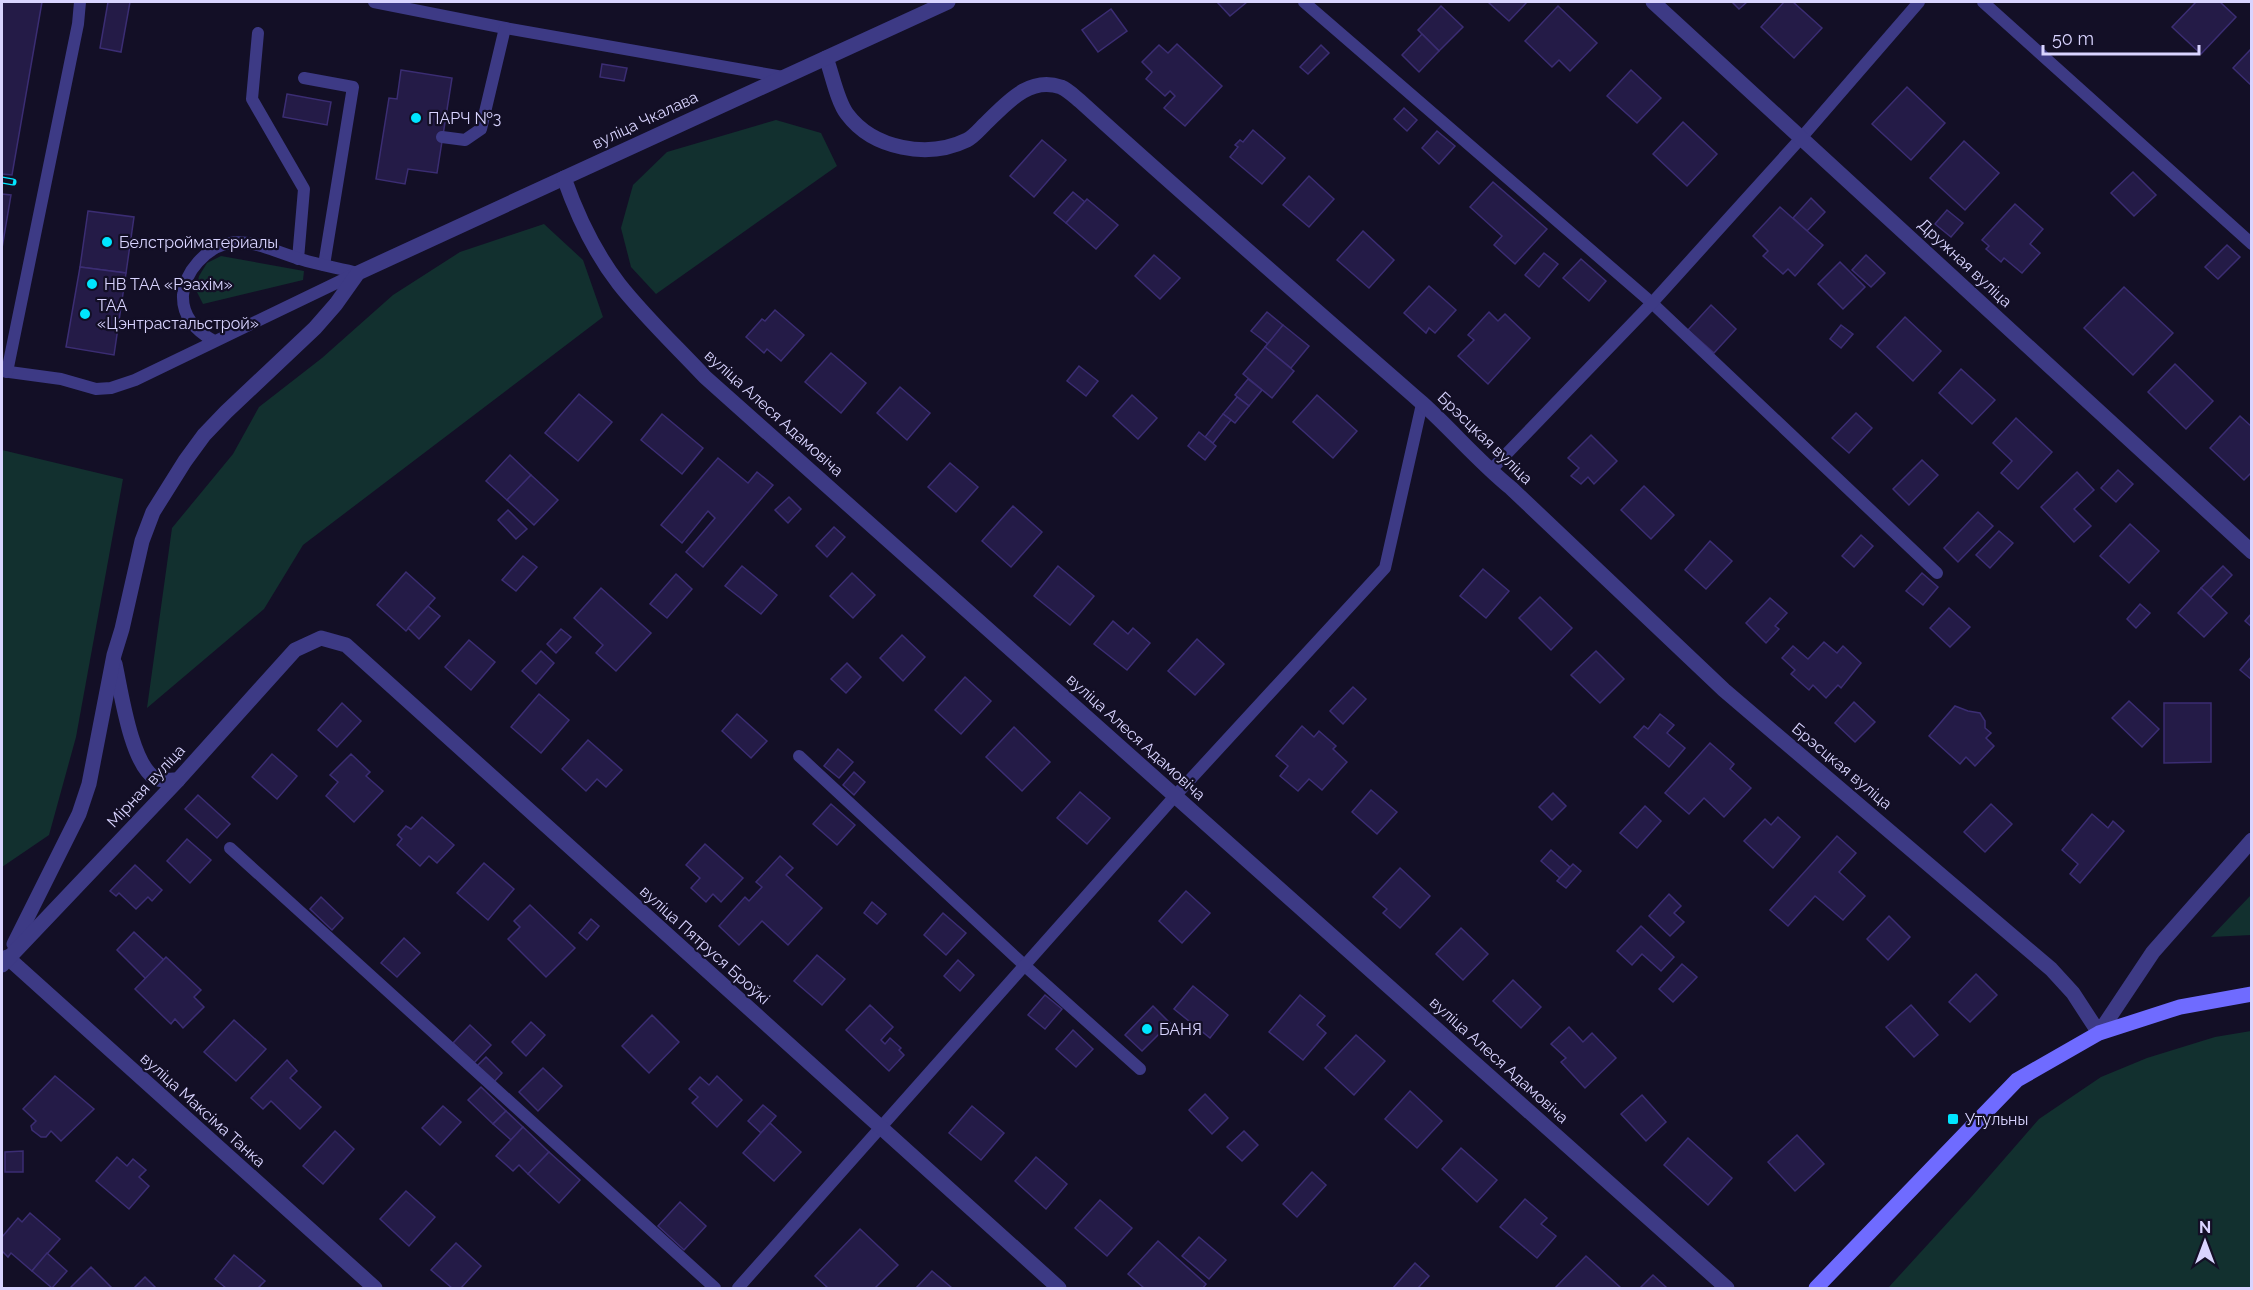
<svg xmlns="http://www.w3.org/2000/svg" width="2253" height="1290" viewBox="0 0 2253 1290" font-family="Raleway,sans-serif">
  <rect width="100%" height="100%" fill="#130f26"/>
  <!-- green -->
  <g fill="#12302f">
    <path d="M776,120l45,13 16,33 -181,128 -25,-27 -10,-39 12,-43 34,-33z"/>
    <path d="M544,224l39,36 20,57 -300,228 -39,64 -117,99 25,-180 61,-74 26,-47 63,-49 71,-63 67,-43z"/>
    <path d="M221,256l83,15 -1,9 -100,24 -7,-14 3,-14 8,-13z"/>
    <path d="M2,450l121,29 -47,258 -27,98 -47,32z"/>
    <path d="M2251,895v40l-40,2z"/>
    <path d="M2251,1031v257h-363l84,-92 67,-77 62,-42 46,-19 68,-21z"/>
  </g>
  <!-- building -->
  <g fill="#241b47" stroke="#3b2d73" stroke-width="1.5">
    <path d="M2,2h40l-30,173 -10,-1z"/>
    <path d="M108,2h22l-9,50 -21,-4z"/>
    <path d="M1217,2h30l-17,14z"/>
    <path d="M1488,2h39l-18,19z"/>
    <path d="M1732,2h15l-8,7z"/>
    <path d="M1784,2h9l29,26 -28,30 -33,-31z"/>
    <path d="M2196,2h24l16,15 -35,37 -29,-27z"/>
    <path d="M1441,6l22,21 -24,24 -21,-21z"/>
    <path d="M1558,6l39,37 -27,28 -11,-11 -7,7 -27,-26z"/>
    <path d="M1111,9l16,22 -29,21 -16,-22z"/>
    <path d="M1422,34l17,17 -20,21 -17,-17z"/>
    <path d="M1177,44l45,42 -37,40 -21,-18 11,-12 -5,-5 -5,5 -19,-17 6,-7 -10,-10 17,-17 9,8z"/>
    <path d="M1321,45l8,8 -21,21 -8,-7z"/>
    <path d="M2252,48v38l-19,-18z"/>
    <path d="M602,64l25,4 -3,13 -24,-4z"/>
    <path d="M401,70l51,8 -15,95 -29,-4 -3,15 -29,-5 13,-81 8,1z"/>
    <path d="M1631,70l30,28 -24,25 -30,-27z"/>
    <path d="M1907,87l38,36 -34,37 -39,-36z"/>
    <path d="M287,94l44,8 -4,23 -44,-8z"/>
    <path d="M1404,108l13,12 -10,11 -13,-12z"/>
    <path d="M1683,122l34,32 -30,32 -34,-32z"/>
    <path d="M1253,130l32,28 -23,26 -32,-27 8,-10 -3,-2 5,-5 3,2z"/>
    <path d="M1437,131l18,15 -16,18 -17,-16z"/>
    <path d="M1042,140l24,20 -32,37 -24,-21z"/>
    <path d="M1964,141l35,32 -34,37 -35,-32z"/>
    <path d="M2133,172l23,23 -22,21 -23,-23z"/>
    <path d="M1309,176l25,23 -25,28 -26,-22z"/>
    <path d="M1493,182l54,47 -32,35 -21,-19 8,-9 -32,-29z"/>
    <path d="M1073,192l12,10 -19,21 -12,-10z"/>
    <path d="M2,194l9,1 -9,53z"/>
    <path d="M1811,198l14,14 -18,19 -14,-13z"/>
    <path d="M1087,199l31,26 -22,24 -30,-26z"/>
    <path d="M2015,204l28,25 -13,15 10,9 -18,20 -18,-15 -3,4 -15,-13 3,-3 -7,-6z"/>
    <path d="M1780,207l43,38 -28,31 -7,-7 -5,5 -20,-18 5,-5 -15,-15z"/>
    <path d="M1947,210l16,13 -12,14 -16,-13z"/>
    <path d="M88,211l46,6 -8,56 -46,-6z"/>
    <path d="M1363,231l31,29 -25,28 -32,-28z"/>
    <path d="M2227,245l13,12 -22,22 -13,-12z"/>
    <path d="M1544,253l14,11 -19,23 -14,-12z"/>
    <path d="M1154,255l26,23 -20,21 -25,-23z"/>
    <path d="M1866,255l19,18 -14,14 -19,-17z"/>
    <path d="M1581,259l25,22 -17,20 -26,-23z"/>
    <path d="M1840,262l25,25 -22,22 -25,-25z"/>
    <path d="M80,267l46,6 -12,82 -48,-8z"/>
    <path d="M1429,286l27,24 -21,23 -6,-5 -3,5 -22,-20z"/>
    <path d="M2124,287l49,46 -40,42 -49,-47z"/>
    <path d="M1711,305l25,24 -22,24 -26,-23z"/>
    <path d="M775,310l29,25 -23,26 -14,-12 -3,4 -18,-16 16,-18 3,2z"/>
    <path d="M1267,312l16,13 -15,19 -17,-13z"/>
    <path d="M1489,312l9,9 7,-7 25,24 -42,46 -30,-28 16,-16 -6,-5z"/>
    <path d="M1905,317l36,34 -28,30 -36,-34z"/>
    <path d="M1283,325l26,21 -18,22 -26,-21z"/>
    <path d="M1841,325l12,9 -12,14 -11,-9z"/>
    <path d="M1265,347l29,24 -22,27 -29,-24z"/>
    <path d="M831,353l35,30 -25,30 -36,-31z"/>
    <path d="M2175,364l38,37 -27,28 -38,-37z"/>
    <path d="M1079,366l19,15 -12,15 -19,-15z"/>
    <path d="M1961,369l34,31 -23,24 -33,-31z"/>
    <path d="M1248,379l14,11 -13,16 -14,-11z"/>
    <path d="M900,387l30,26 -23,27 -30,-27z"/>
    <path d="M579,394l33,28 -34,39 -33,-28z"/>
    <path d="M1132,395l25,23 -19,21 -25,-23z"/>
    <path d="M1317,395l40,36 -24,27 -40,-36z"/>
    <path d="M1237,397l12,9 -14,17 -12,-9z"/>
    <path d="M1856,413l16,15 -23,25 -17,-15z"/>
    <path d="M662,414l41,34 -21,26 -41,-34z"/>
    <path d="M1223,414l8,6 -18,23 -8,-6z"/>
    <path d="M2240,416l12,11v45l-8,8 -34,-32z"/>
    <path d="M2016,418l36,34 -34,37 -17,-16 11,-12 -19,-18z"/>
    <path d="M1199,432l17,14 -11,14 -17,-14z"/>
    <path d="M1591,435l26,26 -23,23 -6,-7 -7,7 -10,-8 8,-8 -11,-10z"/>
    <path d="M510,455l21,20 -24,25 -21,-19z"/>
    <path d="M718,458l30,25 9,-11 16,13 -70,82 -17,-15 29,-34 -7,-7 -26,32 -21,-18z"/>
    <path d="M1922,460l16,15 -29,30 -16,-16z"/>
    <path d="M950,463l28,24 -22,25 -28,-25z"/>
    <path d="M2118,470l15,14 -17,18 -15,-14z"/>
    <path d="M2077,472l17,18 -20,19 17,17 -17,16 -33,-35z"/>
    <path d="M531,475l27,25 -24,25 -27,-25z"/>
    <path d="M1644,486l30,29 -23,24 -30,-29z"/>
    <path d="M789,497l12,12 -13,14 -13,-13z"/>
    <path d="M1013,506l29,26 -31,35 -29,-26z"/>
    <path d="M508,510l19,19 -11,10 -18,-19z"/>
    <path d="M1978,512l15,14 -35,36 -14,-14z"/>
    <path d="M2130,524l29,27 -30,32 -29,-27z"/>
    <path d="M834,527l11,10 -18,20 -11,-11z"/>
    <path d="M1999,531l14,12 -23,25 -14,-13z"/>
    <path d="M1861,535l12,11 -19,21 -12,-11z"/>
    <path d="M1710,541l22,20 -26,28 -21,-19z"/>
    <path d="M523,556l14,11 -21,24 -14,-11z"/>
    <path d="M742,566l35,29 -16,19 -36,-28z"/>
    <path d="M1058,566l36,30 -24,29 -36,-29z"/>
    <path d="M2223,566l9,9 -21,22 -10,-9z"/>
    <path d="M1483,569l26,22 -23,27 -26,-22z"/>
    <path d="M406,572l29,26 -29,33 -29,-26z"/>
    <path d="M852,573l23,22 -22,23 -23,-22z"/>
    <path d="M1922,573l16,14 -15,18 -17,-14z"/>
    <path d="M676,574l16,15 -25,29 -17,-14z"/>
    <path d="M601,588l50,45 -35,38 -20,-18 7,-8 -29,-27z"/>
    <path d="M2201,588l26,25 -23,24 -26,-24z"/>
    <path d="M1540,597l32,31 -21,22 -32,-32z"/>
    <path d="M1770,598l17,15 -12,13 4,3 -13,14 -20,-20z"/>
    <path d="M2140,604l10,9 -14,15 -9,-9z"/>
    <path d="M428,606l12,10 -21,23 -11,-11z"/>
    <path d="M1949,608l21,19 -20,20 -20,-19z"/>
    <path d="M2252,613v14l-7,-6z"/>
    <path d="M1113,621l15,13 5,-6 17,15 -23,27 -33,-26z"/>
    <path d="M561,629l10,8 -15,16 -9,-9z"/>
    <path d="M902,635l23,22 -22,24 -23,-23z"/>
    <path d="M1197,639l27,25 -29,31 -27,-24z"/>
    <path d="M469,640l26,22 -24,28 -26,-23z"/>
    <path d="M1824,642l13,11 6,-7 18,17 -20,25 -3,-3 -12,13 -13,-13 -4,5 -18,-16 4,-4 -13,-12 11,-12 15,13z"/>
    <path d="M541,651l13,12 -18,21 -14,-13z"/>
    <path d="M1596,651l28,28 -24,24 -29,-28z"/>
    <path d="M2252,656v24l-12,-10z"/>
    <path d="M847,663l14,14 -15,16 -15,-14z"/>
    <path d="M965,677l26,24 -30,33 -26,-24z"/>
    <path d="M1353,687l13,12 -23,25 -13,-13z"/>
    <path d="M539,694l30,26 -28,33 -30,-26z"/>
    <path d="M2129,701l30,28 -17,18 -30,-29z"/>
    <path d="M1854,702l21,20 -20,20 -20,-19z"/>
    <path d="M342,703l19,18 -24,26 -19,-17z"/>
    <path d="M2164,703h47v59l-47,1z"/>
    <path d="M1955,706l13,5 12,2 5,8v7l6,5 -5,5 8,8 -19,20 -9,-9 -6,7 -31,-28z"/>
    <path d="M737,714l30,27 -16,17 -29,-27z"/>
    <path d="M1660,714l14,11 -7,8 18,15 -16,19 -35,-30 10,-11 4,3z"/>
    <path d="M1302,726l12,11 5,-6 17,15 -3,3 14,13 -25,28 -13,-11 -11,12 -18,-15 8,-10 -12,-10z"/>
    <path d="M1014,727l36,35 -28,29 -36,-34z"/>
    <path d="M588,740l34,30 -16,17 -9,-8 -11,12 -24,-22z"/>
    <path d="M1710,743l24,21 -4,5 21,19 -27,29 -20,-19 -15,16 -24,-21z"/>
    <path d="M838,749l15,13 -14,16 -15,-12z"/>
    <path d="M272,754l25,22 -20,23 -25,-22z"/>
    <path d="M351,754l19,18 -4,4 17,15 -29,31 -28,-26 12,-14 -8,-7z"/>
    <path d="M854,772l11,10 -11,13 -11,-10z"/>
    <path d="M1371,790l26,22 -20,22 -25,-22z"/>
    <path d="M1080,792l30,26 -23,26 -30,-26z"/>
    <path d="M1553,793l13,13 -14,14 -13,-13z"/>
    <path d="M198,795l32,29 -13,14 -32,-29z"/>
    <path d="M831,804l24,21 -18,20 -24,-21z"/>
    <path d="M1991,804l21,20 -27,28 -21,-20z"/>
    <path d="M1645,806l16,15 -24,27 -17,-15z"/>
    <path d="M2092,814l16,14 5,-7 11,10 -44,52 -10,-9 8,-10 -16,-14z"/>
    <path d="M422,817l32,28 -17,18 -8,-7 -9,10 -23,-21 5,-6 -4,-4 8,-9 5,3z"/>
    <path d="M1778,817l22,20 -27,31 -29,-27 21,-22 6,6z"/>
    <path d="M1837,836l19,17 -17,19 26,24 -22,24 -28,-24 -27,30 -18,-16z"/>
    <path d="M187,839l24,21 -21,23 -23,-22z"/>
    <path d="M705,844l38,34 -22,24 -8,-8 -7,8 -15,-14 9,-10 -14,-13z"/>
    <path d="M1551,850l19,17 -10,11 -19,-17z"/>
    <path d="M780,856l13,12 -7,7 36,33 -34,37 -26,-24 -23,24 -20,-19 26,-29 4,4 13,-14 -6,-5z"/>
    <path d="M484,863l30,26 -26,31 -31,-27z"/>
    <path d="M1573,864l8,7 -15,17 -9,-7z"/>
    <path d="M135,865l27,25 -10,11 -4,-4 -12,12 -17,-16 -3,3 -6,-5z"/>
    <path d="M1400,868l30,28 -30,32 -17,-15 4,-4 -14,-12z"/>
    <path d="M1186,891l24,22 -28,30 -23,-22z"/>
    <path d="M1669,894l12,12 -7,7 10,9 -14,14 -21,-20z"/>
    <path d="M321,897l22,21 -11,12 -22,-21z"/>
    <path d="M872,902l14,12 -9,10 -13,-11z"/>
    <path d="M530,905l45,43 -29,29 -38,-38 12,-12 -6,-6z"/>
    <path d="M943,913l23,20 -20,22 -22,-20z"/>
    <path d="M1889,916l21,21 -22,23 -21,-21z"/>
    <path d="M591,919l8,7 -12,14 -8,-7z"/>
    <path d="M1641,926l33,31 -13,14 -19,-17 -10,11 -15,-14z"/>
    <path d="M1461,928l27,26 -25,26 -27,-26z"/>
    <path d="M134,932l30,28 -18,19 -29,-29z"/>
    <path d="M404,938l16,15 -23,24 -16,-14z"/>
    <path d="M817,955l28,24 -23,26 -28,-24z"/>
    <path d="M166,957l35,33 -7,7 10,10 -21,21 -8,-9 -4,5 -36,-35z"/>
    <path d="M958,960l16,15 -14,16 -16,-15z"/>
    <path d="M1682,964l15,13 -24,25 -14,-13z"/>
    <path d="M1976,974l21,21 -27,27 -21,-20z"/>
    <path d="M1513,980l28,27 -20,21 -28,-27z"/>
    <path d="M1193,986l35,29 -18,23 -36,-29z"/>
    <path d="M1045,995l17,14 -17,20 -17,-14z"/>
    <path d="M1300,995l25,21 -8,9 9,8 -23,27 -34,-28z"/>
    <path d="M870,1005l23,22 -12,13 4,4 5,-6 11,10 -2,2 5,5 -15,16 -43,-41z"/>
    <path d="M1911,1005l27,30 -24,22 -28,-30z"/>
    <path d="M1153,1006l17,17 -28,28 -17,-16z"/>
    <path d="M652,1015l27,27 -30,31 -27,-27z"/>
    <path d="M234,1020l32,29 -30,32 -32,-29z"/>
    <path d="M531,1022l14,13 -19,21 -14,-14z"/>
    <path d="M470,1025l21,20 -17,18 -21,-20z"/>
    <path d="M1569,1027l14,15 9,-9 24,25 -31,30 -24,-26 5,-4 -15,-14z"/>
    <path d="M1073,1030l20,19 -17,18 -20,-18z"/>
    <path d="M1356,1035l29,26 -31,34 -29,-27z"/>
    <path d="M486,1057l16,16 -8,9 -17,-16z"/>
    <path d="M287,1060l10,11 -7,7 31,29 -21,22 -29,-28 -8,8 -12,-11z"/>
    <path d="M543,1068l19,18 -24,25 -19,-19z"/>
    <path d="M55,1076l39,33 -33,32 -10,-10 -5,6h-5l-9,-7 -1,-4 5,-5 -13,-12z"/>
    <path d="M717,1076l25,24 -25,27 -25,-24 6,-6 -9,-8 11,-12 9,8z"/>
    <path d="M481,1087l25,24 -13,13 -25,-24z"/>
    <path d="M1410,1091l32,30 -25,27 -32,-29z"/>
    <path d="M1205,1094l23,24 -16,16 -23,-24z"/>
    <path d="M1642,1095l24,27 -20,19 -25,-27z"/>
    <path d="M763,1105l13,11 -15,17 -13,-12z"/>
    <path d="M443,1106l18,16 -21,23 -18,-17z"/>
    <path d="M972,1106l32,27 -23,27 -32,-27z"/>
    <path d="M506,1111l17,16 -12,13 -18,-16z"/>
    <path d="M770,1123l31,29 -27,29 -31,-28z"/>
    <path d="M523,1127l26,25 -21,22 -9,-9 -6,6 -17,-15z"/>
    <path d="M335,1131l19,18 -31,35 -20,-18z"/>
    <path d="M1244,1131l14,14 -16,16 -15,-14z"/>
    <path d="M1797,1135l27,29 -29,27 -27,-29z"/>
    <path d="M1688,1138l44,40 -24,27 -44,-40z"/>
    <path d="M1461,1148l36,32 -20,22 -35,-33z"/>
    <path d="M23,1151v21h-18v-20z"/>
    <path d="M549,1152l31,28 -21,23 -31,-29z"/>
    <path d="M117,1157l10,9 6,-7 13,11 -7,7 10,9 -20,23 -33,-28z"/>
    <path d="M1036,1157l31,27 -21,25 -31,-28z"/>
    <path d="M1312,1172l14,13 -29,32 -14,-13z"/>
    <path d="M406,1191l29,26 -26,29 -29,-27z"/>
    <path d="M1525,1199l22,19 -6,6 15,12 -19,22 -37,-31z"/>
    <path d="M1100,1200l32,28 -25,28 -32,-28z"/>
    <path d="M680,1202l26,24 -22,24 -26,-24z"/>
    <path d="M30,1213l30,26 -28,32 -21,-18 -3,4 -6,-6v-14l16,-19 4,4z"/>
    <path d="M860,1229l38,36 -23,23h-47l-13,-12z"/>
    <path d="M1199,1237l27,23 -17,19 -27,-23z"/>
    <path d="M1158,1241l48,43 -3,4h-59l-16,-14z"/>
    <path d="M456,1243l25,23 -20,22h-9l-21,-18z"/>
    <path d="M47,1253l20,18 -15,17 -20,-17z"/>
    <path d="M234,1255l31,26 -7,7h-32l-11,-9z"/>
    <path d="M1586,1256l35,32h-66z"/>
    <path d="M1415,1263l14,13 -11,12h-25z"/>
    <path d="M91,1267l20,20 -2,1h-39z"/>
    <path d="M932,1271l20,17h-36z"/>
    <path d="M1653,1275l14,13h-27z"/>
    <path d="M145,1277l11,11h-22z"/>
  </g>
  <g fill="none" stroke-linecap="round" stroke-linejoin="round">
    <!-- service -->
    <g stroke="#3d3a85" stroke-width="12">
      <path d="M374,2l131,26 278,49"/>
      <path d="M1304,2l348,301 285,270"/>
      <path d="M1983,2l269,242"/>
      <path d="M258,33l-6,66 52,90 -6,70"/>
      <path d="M304,78l49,9 -29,178"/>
      <path d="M442,137l23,3 16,-11 24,-101"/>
      <path d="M214,341c-18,-10 -32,-24 -31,-46 1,-13 6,-23 15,-33 32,-36 65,-14 102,-3 19,6 39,9 58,14"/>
      <path d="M2,371l59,8 35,10 15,-1 24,-8 222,-107"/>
      <path d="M7,372l71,-348 2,-22"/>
      <path d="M1490,471l162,-168 150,-166 117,-135"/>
      <path d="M799,756l225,209 116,104"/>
      <path d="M230,848l485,440"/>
      <path d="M738,1288l437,-492 210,-228 37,-164"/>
    </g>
    <!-- minor -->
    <g stroke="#3d3a85" stroke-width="15">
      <path d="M1653,2l599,550"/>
      <path d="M826,58c6,15 11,43 21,56 26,35 81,45 120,26 6,-3 12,-10 17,-15 22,-21 44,-49 77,-38 7,3 13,9 19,14 112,102 228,202 342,302 30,27 57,59 89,85l213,202 327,279 22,24 26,40 54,-81 99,-112"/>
      <path d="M115,664c6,27 16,100 40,114 6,3 16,2 23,2"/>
      <path d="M14,944l65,-130 10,-30 25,-129 8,-26 20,-88 11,-29 32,-51 19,-26 22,-23 89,-84 21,-24 22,-31 206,-95"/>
      <path d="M7,957l368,331"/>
      <path d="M2,965l176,-185 117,-130 26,-12 25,7 713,643"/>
    </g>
    <!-- tertiary -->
    <path stroke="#3d3a85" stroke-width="15" d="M948,2l-384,176c13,37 31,75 55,106 26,33 57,62 86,93l1022,911"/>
    <!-- secondary -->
    <path stroke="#6f6bff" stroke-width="15" d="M1816,1288l201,-208 82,-47 81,-26 72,-13"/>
    <defs>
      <path id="rail" d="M2,180l11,2"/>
    </defs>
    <!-- rail casing -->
    <use href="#rail" stroke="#00e5ff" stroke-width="7"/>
    <!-- rail -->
    <use href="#rail" stroke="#130f26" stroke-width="4.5" stroke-dasharray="14" stroke-linecap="butt"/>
  </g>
  <!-- markers -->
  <g fill="#00e5ff" stroke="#130f26" stroke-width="2">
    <circle cx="416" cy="118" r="6"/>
    <circle cx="107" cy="242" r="6"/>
    <circle cx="92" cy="284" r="6"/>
    <circle cx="85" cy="314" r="6"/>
    <circle cx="1147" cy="1029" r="6"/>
    <rect x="1947" y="1113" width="12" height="12" rx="3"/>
  </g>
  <g text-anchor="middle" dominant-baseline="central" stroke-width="4.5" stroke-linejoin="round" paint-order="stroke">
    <!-- poi labels -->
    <g font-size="16" fill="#d9d4ff" stroke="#130f26" text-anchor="start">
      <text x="428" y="118">ПАРЧ №3</text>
      <text x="119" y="242">Белстройматериалы</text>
      <text x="104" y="284">НВ ТАА «Рэахім»</text>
      <text x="97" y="305">ТАА<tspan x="97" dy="18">«Цэнтрастальстрой»</tspan></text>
      <text x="1159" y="1029">БАНЯ</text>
      <text x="1965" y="1119">Утульны</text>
    </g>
    <!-- street labels -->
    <g font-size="16" fill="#d9d4ff" stroke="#130f26">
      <text transform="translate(645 120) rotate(-25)">вуліца Чкалава</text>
      <text transform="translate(1965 263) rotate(43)">Дружная вуліца</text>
      <text transform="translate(774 413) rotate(42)">вуліца Алеся Адамовіча</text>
      <text transform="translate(1485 438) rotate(44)">Брэсцкая вуліца</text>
      <text transform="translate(1136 737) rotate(42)">вуліца Алеся Адамовіча</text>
      <text transform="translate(1842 766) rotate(40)">Брэсцкая вуліца</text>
      <text transform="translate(146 786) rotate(-47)">Мірная вуліца</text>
      <text transform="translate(705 945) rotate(42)">вуліца Пятруся Броўкі</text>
      <text transform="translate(1499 1060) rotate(42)">вуліца Алеся Адамовіча</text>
      <text transform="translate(203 1110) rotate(42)">вуліца Максіма Танка</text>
    </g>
  </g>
  <!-- border -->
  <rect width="2253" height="1290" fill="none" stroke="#d9d4ff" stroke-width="6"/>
  <!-- north arrow -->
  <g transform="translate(2205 1242)" stroke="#130f26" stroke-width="4.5" paint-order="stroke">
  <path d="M0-4.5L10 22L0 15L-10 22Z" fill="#d9d4ff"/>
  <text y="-9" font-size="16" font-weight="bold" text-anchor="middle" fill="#d9d4ff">N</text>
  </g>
  <!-- scale -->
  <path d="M2043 45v9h156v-9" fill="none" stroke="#d9d4ff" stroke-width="3"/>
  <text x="2052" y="45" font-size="18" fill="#d9d4ff" stroke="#130f26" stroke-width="4.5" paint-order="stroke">50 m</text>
</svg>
